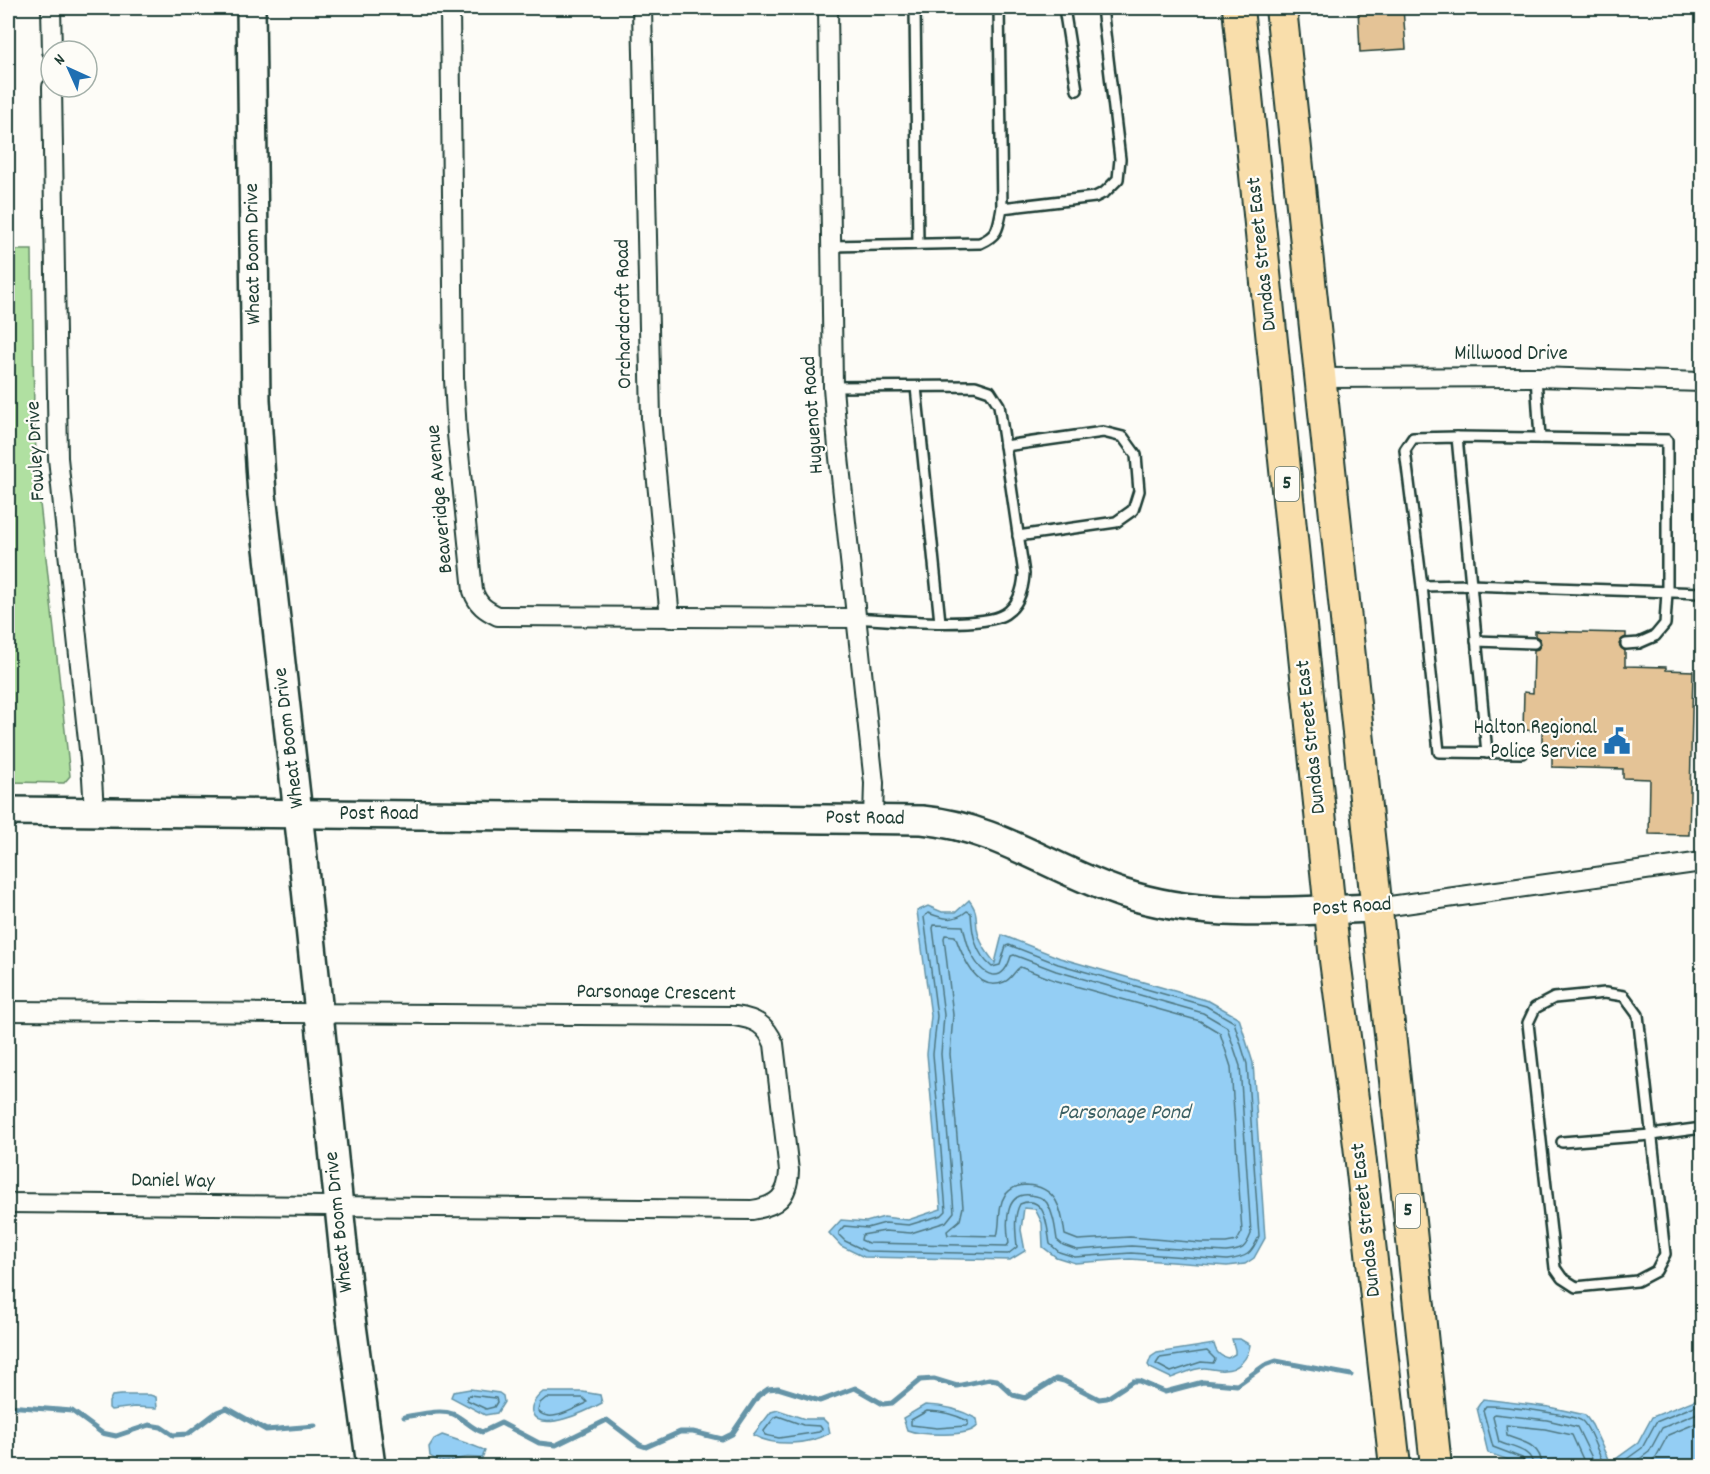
<svg xmlns="http://www.w3.org/2000/svg" width="1710" height="1474" viewBox="0 0 1710 1474" font-family="Dekko,sans-serif">
  <rect width="100%" height="100%" fill="#fdfcf7"/>
  <filter id="ink" filterUnits="userSpaceOnUse"><feTurbulence type="fractalNoise" baseFrequency=".0167" numOctaves="2"/><feDisplacementMap in="SourceGraphic" scale="12" xChannelSelector="R" yChannelSelector="G"/><feConvolveMatrix kernelMatrix="1 2 1 2 8 2 1 2 1" color-interpolation-filters="sRGB"/></filter>
  <g filter="url(#ink)">
    <!-- green -->
    <path fill="#b0e0a1" stroke="#688e6a" stroke-width="1.5" d="M8,250h24l2,167 4,68 32,291 -6,7 -56,-1z"/>
    <!-- water -->
    <g fill="#94cef4" stroke="#6594a7" stroke-width="1.5">
      <path d="M969,900c11,15 5,17 9,33 3,12 10,21 17,30l7,-28 58,23 149,43 30,17 14,45 12,175 -11,20 -9,6 -18,2 -97,-7 -55,4 -19,-6 -13,-10 -1,-24 -7,-14 -11,-1 -3,22 4,21 -15,9 -146,-3 -23,-11 -12,-13 12,-13 25,2 18,-5 24,3 33,-11 -14,-155 4,-38 -14,-105 11,-5 14,6h14z"/>
      <path d="M1232,1339h8l10,6c-2,14 -12,25 -26,25 -7,1 -14,-2 -20,-2 -11,0 -23,7 -33,10l-21,-10 -2,-3 3,-8 6,-4 57,-9c2,8 5,12 14,14l7,-4v-4z"/>
      <path d="M470,1389l29,4 4,3 1,6 -7,11 -12,2 -34,-18 2,-5z"/>
      <path d="M543,1392h40l17,3 2,8c-13,7 -63,32 -70,9 -2,-8 5,-15 11,-20z"/>
      <path d="M121,1395h29l6,2 1,11 -23,-1 -23,3 -2,-2v-6l3,-6z"/>
      <path d="M1702,1397v67l-5,2h-170l-39,-13 -11,-45 6,-9 66,8 36,8 7,10 18,38 28,-20 14,-26z"/>
      <path d="M925,1405c18,0 36,5 52,14l1,6c-8,13 -58,10 -71,5l-4,-12z"/>
      <path d="M778,1410l27,9h18l5,5 2,9c-22,12 -55,14 -77,2l18,-23z"/>
      <path d="M442,1435c6,2 40,13 43,16l-3,7c-7,1 -13,-2 -19,0 -14,2 -20,7 -33,-2l-1,-9 5,-8z"/>
    </g>
    <g fill="none" stroke-linecap="round" stroke-linejoin="round">
      <!-- shore -->
      <g stroke="#4e7781" stroke-width="1.5">
        <path d="M967,911l4,2c1,21 4,40 21,54l8,-2 6,-19 3,-1 49,19 148,42 28,16 13,42 12,172c-8,19 -12,21 -32,24l-96,-7 -56,4 -16,-5 -9,-8c-3,-17 -4,-51 -30,-40 -7,13 -4,29 -3,43l-9,7 -142,-3 -21,-10 -6,-6v-3l5,-6 23,2 18,-5 24,2 33,-10 4,-4 -13,-157 4,-38 -13,-99 4,-4c16,6 26,9 39,-2z"/>
        <path d="M934,925l29,1c2,9 4,18 8,27 11,23 31,34 40,3l3,-1 42,16 147,42 24,14 13,39 11,168c-6,15 -8,16 -25,18l-95,-6 -54,4 -14,-5 -6,-5c-2,-13 -3,-25 -10,-37 -4,-6 -10,-7 -17,-8 -26,-3 -24,30 -21,48l-2,3 -139,-3 -7,-3 1,-5 23,-4 26,2 35,-11 8,-10 -13,-158 3,-39 -11,-87z"/>
        <path d="M945,935l10,1c7,19 21,58 49,46 8,-3 10,-11 16,-15l34,13 146,41 20,12 11,34 11,165 -5,9 -11,2h-25l-71,-6 -52,3 -13,-5c-3,-25 -8,-49 -39,-50 -8,0 -16,4 -21,10 -8,12 -4,29 -8,41l-49,-1 -1,-4 13,-11 3,-13 -13,-153 3,-39 -9,-77z"/>
        <path d="M1207,1351l8,8 -2,4 -12,-1 -30,10 -15,-8 4,-6z"/>
        <path d="M469,1395l27,3 1,4 -3,5 -8,2 -19,-9v-3z"/>
        <path d="M546,1398h37l4,4 -2,2c-13,5 -35,20 -47,7l2,-8z"/>
        <path d="M927,1411c13,0 29,4 41,10v3l-2,2 -29,2 -26,-3v-5z"/>
        <path d="M778,1416l25,9 17,1 2,3 -3,3 -40,6 -14,-3 -1,-4 10,-13z"/>
        <path d="M1526,1466l-1,-4 -3,-4 -29,-11 -10,-37 3,-4c14,-1 87,8 96,15 9,7 16,35 23,45"/>
        <path d="M1533,1466c-1,-17 -21,-18 -34,-24l-6,-25 1,-3 53,6 30,7 19,39"/>
        <path d="M1542,1466c-1,-21 -18,-24 -35,-30l-1,-11 39,4 27,6 14,31"/>
        <path d="M1617,1466l25,-18 14,-26 46,-19"/>
        <path d="M1630,1466l19,-14 13,-24 40,-17"/>
        <path d="M1645,1466l11,-9 12,-22 34,-14"/>
      </g>
      <!-- stream -->
      <g stroke="#6594a7" stroke-width="5">
        <path d="M8,1406l64,5 30,22 14,3 33,-11 12,2 12,8 15,-1 29,-22 10,-4 39,22 49,-4"/>
        <path d="M404,1417c14,-2 35,-8 49,-3 10,4 18,14 29,18l19,-9 38,20 17,2 51,-25 33,25 6,2 34,-15h13l29,7 10,-5 26,-38 10,-7 10,-1 42,13 35,-13 28,16 9,-1 28,-23 14,-1 23,7 32,-7 8,1 16,15 12,3 31,-19 8,2 35,18 8,-1 26,-17h6l26,11 38,-10 34,3 28,-20 11,-4 75,14"/>
      </g>
    </g>
    <!-- building -->
    <g fill="#e4c396" stroke="#1f3d34" stroke-width="1.5">
      <path d="M1358,8h45l3,41 -46,3z"/>
      <path d="M1535,631l91,2v4l-4,2 -3,5 2,4 4,3v15l41,1v3l27,1 -4,164 -40,-1 1,-55 -27,-1v-9l-71,-2v-15l-10,-1v-20l-19,-1 1,-38 9,1 1,-43 4,-1 3,-5 -1,-5 -5,-3z"/>
    </g>
    <g fill="none" stroke-linecap="round" stroke-linejoin="round">
      <defs>
        <g id="lane">
          <path d="M915,8l3,236"/>
          <path d="M1064,8l13,82"/>
          <path d="M1002,208l93,-11 10,-5 13,-13 2,-20 -18,-151"/>
          <path d="M831,246l149,-3c19,-8 18,-16 22,-35l-3,-200"/>
          <path d="M1536,377l4,61"/>
          <path d="M833,387l142,-1 15,5 9,14 25,169c-1,16 -5,31 -19,40 -23,15 -117,6 -149,4"/>
          <path d="M916,387l24,235"/>
          <path d="M1457,437l30,316"/>
          <path d="M1005,446l98,-14 20,5 13,18 3,36 -6,19 -17,12 -98,14"/>
          <path d="M1422,586l47,-1 233,8"/>
          <path d="M1476,641l58,2"/>
          <path d="M1522,753l-83,-1 -17,-166 -17,-136 8,-12 44,-1 210,3v152l-2,32 -10,12 -16,7 -13,1"/>
          <path d="M1605,993l19,3 14,19 27,239 -9,17 -19,10 -61,6 -14,-9 -7,-10 -27,-245 7,-15 19,-10z"/>
          <path d="M1562,1142l89,-7 51,-7"/>
        </g>
        <g id="street">
          <path d="M51,8l1,43"/>
          <path d="M450,8l4,371 3,55 16,157c5,14 12,19 25,25l358,2"/>
          <path d="M642,8l9,411 19,199"/>
          <path d="M828,8l5,379 5,61 36,335 -1,36"/>
          <path d="M52,87l6,371 34,320 2,33"/>
          <path d="M1320,378l216,-1 166,5"/>
          <path d="M1376,908l326,-46"/>
          <path d="M8,1011l727,5c20,3 31,8 39,28l15,127c-1,26 -12,35 -37,39l-744,-7"/>
        </g>
        <g id="secondary">
          <path d="M251,8l5,392 6,95 39,345 48,463 22,163"/>
          <path d="M8,811l914,9c76,7 130,50 200,73 87,28 166,17 254,15"/>
        </g>
        <g id="primary">
          <path d="M1238,8l97,952 24,185 36,321"/>
          <path d="M1281,8l155,1458"/>
        </g>
      </defs>
      <!-- lane casing -->
      <use href="#lane" stroke="#1f3d34" stroke-width="14"/>
      <!-- street casing -->
      <use href="#street" stroke="#1f3d34" stroke-width="22"/>
      <!-- secondary casing -->
      <use href="#secondary" stroke="#1f3d34" stroke-width="32"/>
      <!-- primary casing -->
      <use href="#primary" stroke="#1f3d34" stroke-width="34"/>
      <!-- lane -->
      <use href="#lane" stroke="#fdfcf7" stroke-width="9"/>
      <!-- street -->
      <use href="#street" stroke="#fdfcf7" stroke-width="18"/>
      <!-- secondary -->
      <use href="#secondary" stroke="#fdfcf7" stroke-width="27"/>
      <!-- primary -->
      <use href="#primary" stroke="#f9deab" stroke-width="30"/>
    </g>
  </g>
  <!-- icons -->
  <defs>
    <symbol id="civic-bare" viewBox="-9 -9 18 18"><path d="M-.6-6.5H3V-4.5H.6V-3L4-1V1h2V6H-6V1h2V-1L-.6-3ZM-1.2 2.5V6h2.4V2.5Z" fill="#1f6fb2" stroke="#fdfcf7" stroke-width="2.5" paint-order="stroke"/></symbol>
  </defs>
  <g fill-rule="evenodd">
    <use href="#civic-bare" x="1598" y="722" width="38" height="38"/>
  </g>
  <g text-anchor="middle" dominant-baseline="central" stroke-width="4.5" stroke-linejoin="round" paint-order="stroke">
    <!-- shield labels -->
    <g fill="#fdfcf7" stroke="#62766e" stroke-width="1.5">
      <rect x="1275" y="467" width="24" height="34" rx="4.5"/>
      <rect x="1396" y="1194" width="24" height="34" rx="4.5"/>
    </g>
    <g font-size="20" font-weight="bold" fill="#1f3d34">
      <text x="1287" y="484">5</text>
      <text x="1408" y="1211">5</text>
    </g>
    <!-- street labels -->
    <g font-size="21" fill="#1f3d34" stroke="#fdfcf7">
      <text transform="translate(254 254) rotate(-91)">Wheat Boom Drive</text>
      <text transform="translate(1263 254) rotate(-96)">Dundas Street East</text>
      <text transform="translate(625 314) rotate(-91)">Orchardcroft Road</text>
      <text x="1511" y="355">Millwood Drive</text>
      <text transform="translate(814 415) rotate(-94)">Huguenot Road</text>
      <text transform="translate(37 451) rotate(-93)">Fowley Drive</text>
      <text transform="translate(441 499) rotate(-95)">Beaveridge Avenue</text>
      <text transform="translate(1312 737) rotate(-96)">Dundas Street East</text>
      <text transform="translate(290 738) rotate(-97)">Wheat Boom Drive</text>
      <text x="379" y="815">Post Road</text>
      <text transform="translate(865 819) rotate(1)">Post Road</text>
      <text transform="translate(1352 908) rotate(-4)">Post Road</text>
      <text transform="translate(656 994) rotate(1)">Parsonage Crescent</text>
      <text transform="translate(173 1182) rotate(1)">Daniel Way</text>
      <text transform="translate(1367 1220) rotate(-96)">Dundas Street East</text>
      <text transform="translate(340 1222) rotate(-96)">Wheat Boom Drive</text>
    </g>
    <!-- poi labels -->
    <g font-size="21" fill="#1f3d34" stroke="#fdfcf7" text-anchor="end">
      <text x="1597" y="729">Halton Regional<tspan x="1597" dy="24">Police Service</tspan></text>
    </g>
    <!-- water labels -->
    <g font-size="22" font-style="italic" fill="#3c6164" stroke="#fdfcf7">
      <text x="1124" y="1113">Parsonage Pond</text>
    </g>
  </g>
  <!-- margin -->
  <rect width="1710" height="1474" fill="none" stroke="#fdfcf7" stroke-width="30"/>
  <rect x="15" y="15" width="1680" height="1444" fill="none" stroke="#1f3d34" stroke-width="2" filter="url(#ink)"/>
  <!-- north arrow -->
  <g transform="translate(69 69) rotate(315)"><circle r="28" fill="#fdfcf7" stroke="#a4b0a9" stroke-width="1.5"/>
  <path d="M0-4.5L10 22L0 15L-10 22Z" fill="#1f6fb2"/>
  <text y="-9" font-size="16" font-weight="bold" text-anchor="middle" fill="#1f3d34">N</text>
  </g>
</svg>
